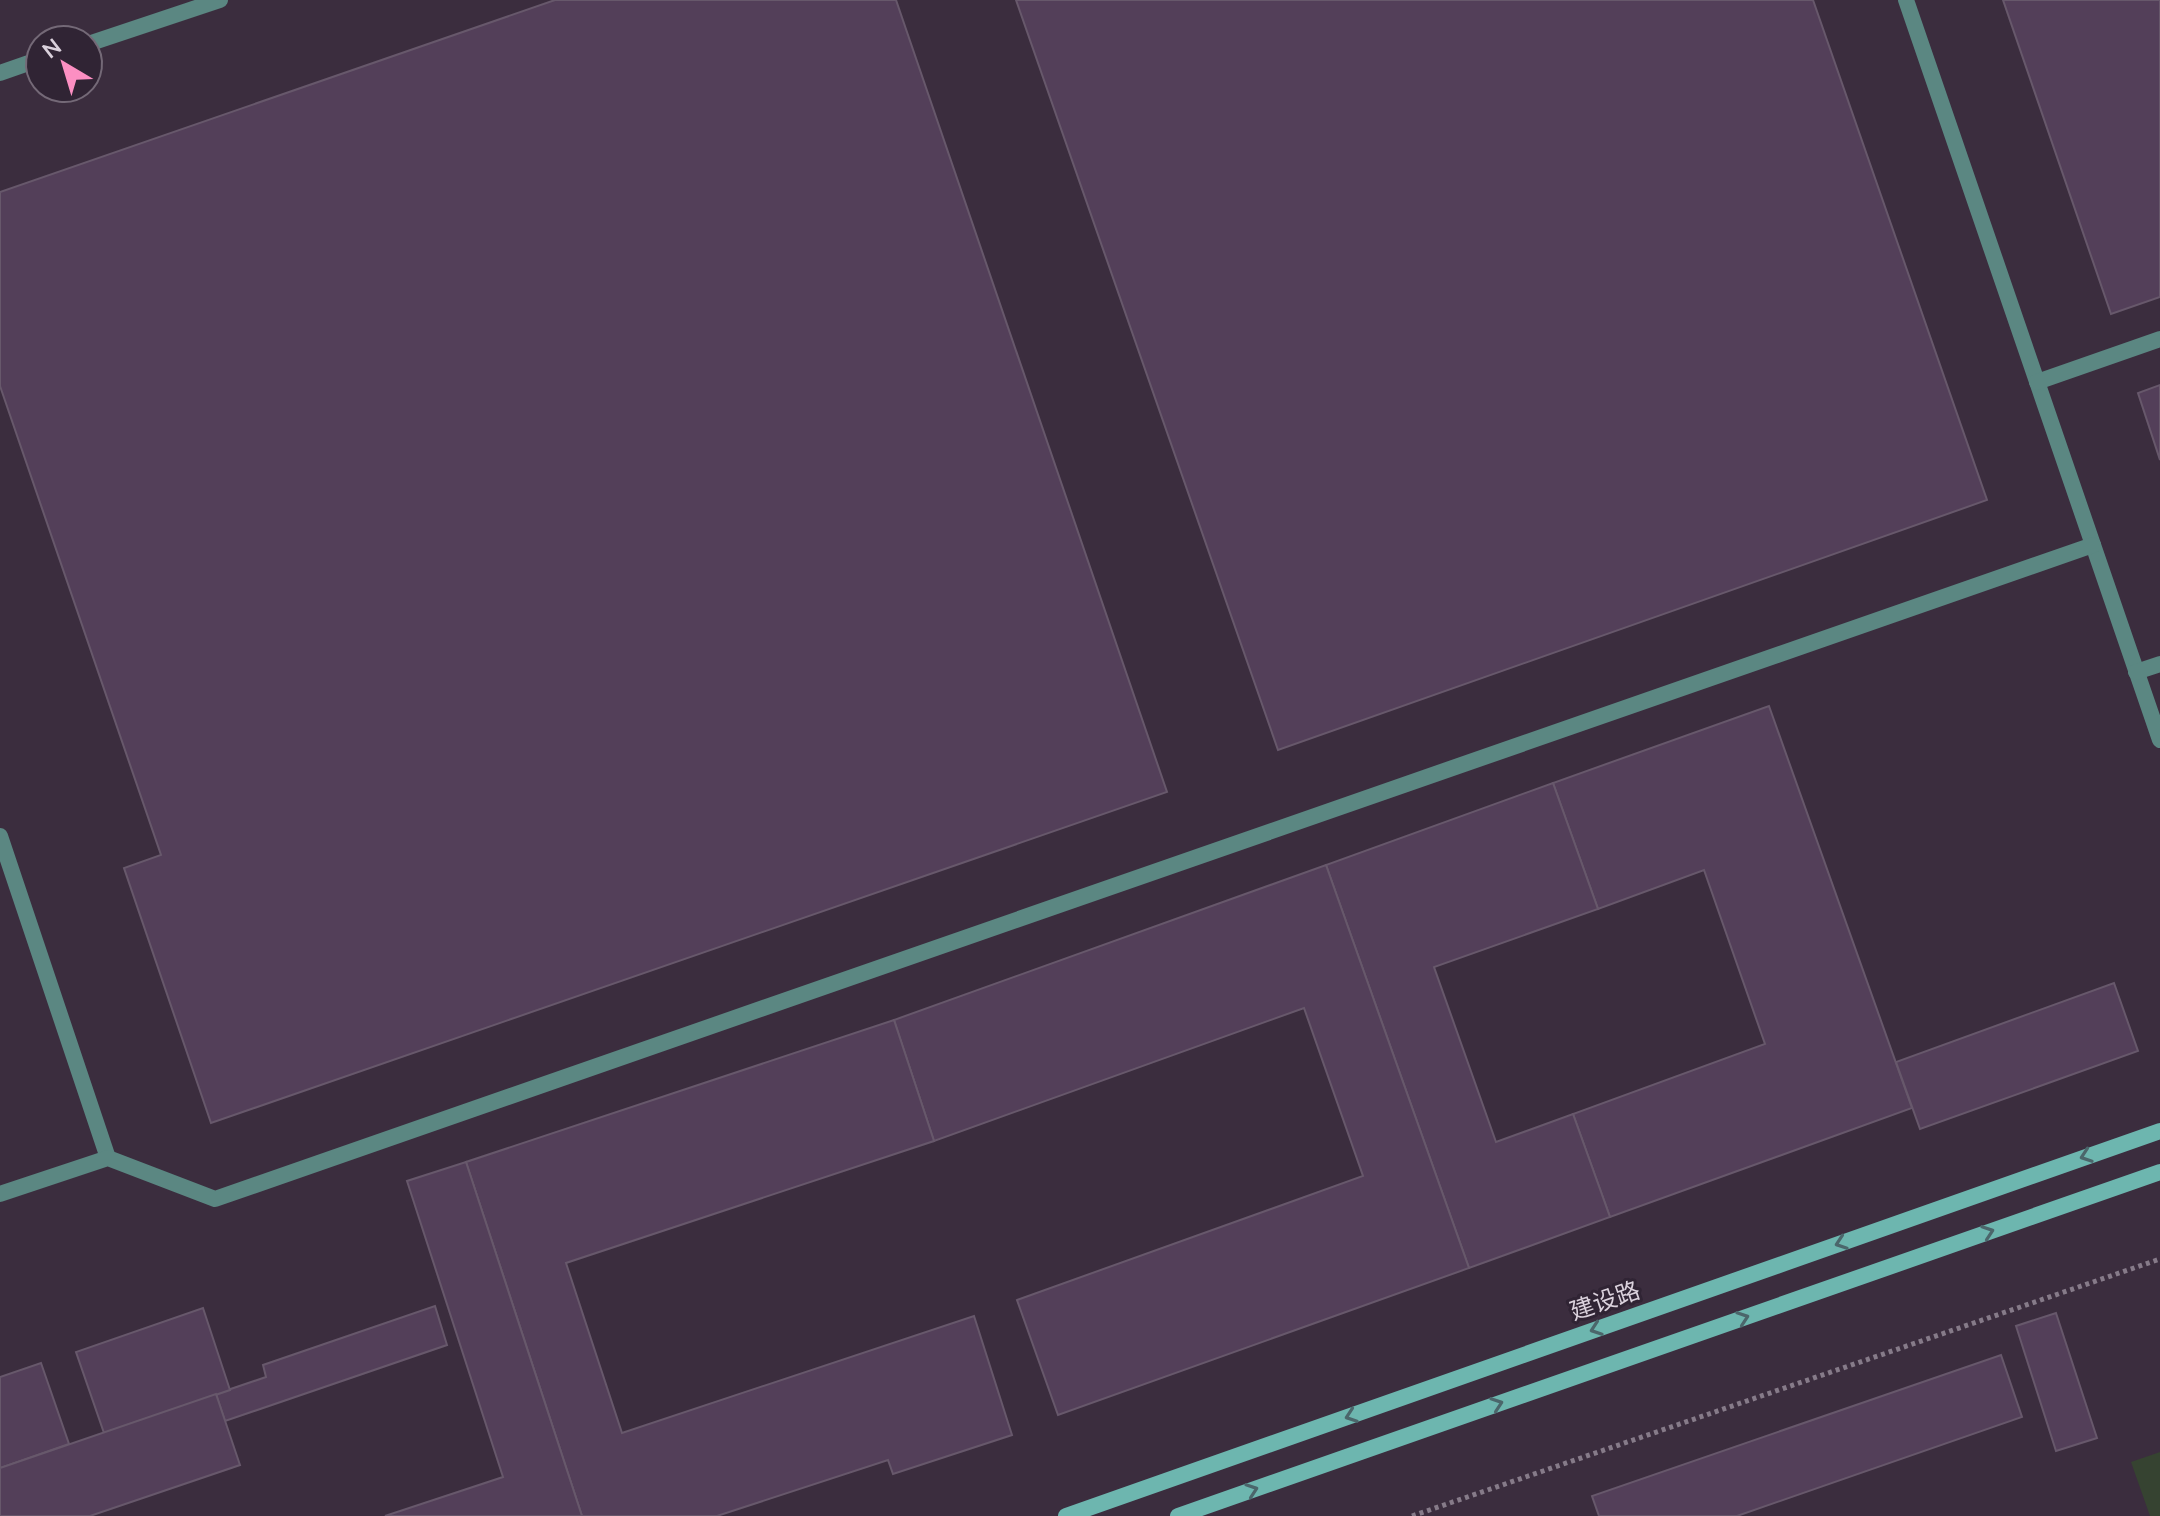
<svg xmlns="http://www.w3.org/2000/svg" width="2160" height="1516" viewBox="0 0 2160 1516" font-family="'Nunito Sans','Noto Sans SC',sans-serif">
  <rect width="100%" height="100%" fill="#3b2d3e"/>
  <!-- green -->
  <path fill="#364331" d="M2160,1452v64h-10l-19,-54z"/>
  <!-- building -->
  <g fill="#533f59" stroke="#67586b" stroke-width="2">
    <path d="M555,0h341l271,792 -956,331 -87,-255 37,-13 -161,-469v-194z"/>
    <path d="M1016,0h797l174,500 -709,250z"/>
    <path d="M2003,0h157v297l-49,17z"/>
    <path d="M2160,385v75l-22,-67z"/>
    <path d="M1769,706l143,402 -302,109 -37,-103 192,-70 -61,-174 -106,39 -45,-126z"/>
    <path d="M1553,783l45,126 -164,58 62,175 77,-28 37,103 -141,51 -143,-403z"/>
    <path d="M1326,865l143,403 -411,147 -41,-115 346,-124 -59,-168 -370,133 -40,-121z"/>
    <path d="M2114,983l24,68 -218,78 -24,-67z"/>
    <path d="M894,1020l40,121 -368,122 56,170 352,-117 38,119 -119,39 -5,-14 -171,56h-135l-116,-354z"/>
    <path d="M466,1162l116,354h-197l118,-39 -96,-296z"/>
    <path d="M435,1306l12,39 -222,76 -9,-27 50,-17 -3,-12z"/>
    <path d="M203,1308l27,82 -126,43 -28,-81z"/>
    <path d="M2056,1313l41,125 -41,13 -40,-125z"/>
    <path d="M2001,1355l21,62 -285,99h-138l-7,-20z"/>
    <path d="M41,1363l28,81 -69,24v-91z"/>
    <path d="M216,1394l24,71 -150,51h-90v-48z"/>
  </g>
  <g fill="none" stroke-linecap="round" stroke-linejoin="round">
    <!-- path -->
    <path stroke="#867b89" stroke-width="5" stroke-dasharray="4 4" stroke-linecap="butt" d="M1412,1516l748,-257"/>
    <!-- lane -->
    <g stroke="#5b8782" stroke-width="16">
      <path d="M1906,0l254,740"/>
      <path d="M88,44l132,-44"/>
      <path d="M0,73l40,-14"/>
      <path d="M2037,382l123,-43"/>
      <path d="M2136,672l24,-8"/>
      <path d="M0,836l108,322"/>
      <path d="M0,1194l108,-36 107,41 1878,-654"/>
    </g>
    <!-- secondary -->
    <g stroke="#6db6af" stroke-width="16">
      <path d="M1066,1516l1094,-385"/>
      <path d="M1178,1516l982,-344"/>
    </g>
  </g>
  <!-- one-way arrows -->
  <defs><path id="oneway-chevron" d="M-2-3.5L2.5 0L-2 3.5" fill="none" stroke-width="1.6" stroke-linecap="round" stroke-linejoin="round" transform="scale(2)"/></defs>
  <g stroke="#4b666b">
    <use href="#oneway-chevron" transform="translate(2086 1156) rotate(161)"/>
    <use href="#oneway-chevron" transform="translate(1988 1232) rotate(-19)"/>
    <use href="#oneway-chevron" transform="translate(1841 1243) rotate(161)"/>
    <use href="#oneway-chevron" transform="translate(1743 1318) rotate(-19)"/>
    <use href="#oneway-chevron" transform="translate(1596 1329) rotate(161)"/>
    <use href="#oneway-chevron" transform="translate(1497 1404) rotate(-19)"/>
    <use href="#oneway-chevron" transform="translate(1351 1416) rotate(161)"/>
    <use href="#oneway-chevron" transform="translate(1252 1490) rotate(-19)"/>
  </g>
  <g text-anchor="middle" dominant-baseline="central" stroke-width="6" stroke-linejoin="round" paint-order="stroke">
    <!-- street labels -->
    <g font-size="24" fill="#dad1dc" stroke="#302434">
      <text transform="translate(1605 1301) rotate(-19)">建设路</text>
    </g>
  </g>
  <!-- north arrow -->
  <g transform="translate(64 64) rotate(322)"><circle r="38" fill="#302434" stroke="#746977" stroke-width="2"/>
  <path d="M0-6L14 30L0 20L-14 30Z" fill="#fc8fc2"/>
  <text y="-12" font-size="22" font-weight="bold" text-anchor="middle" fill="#dad1dc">N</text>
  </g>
</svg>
